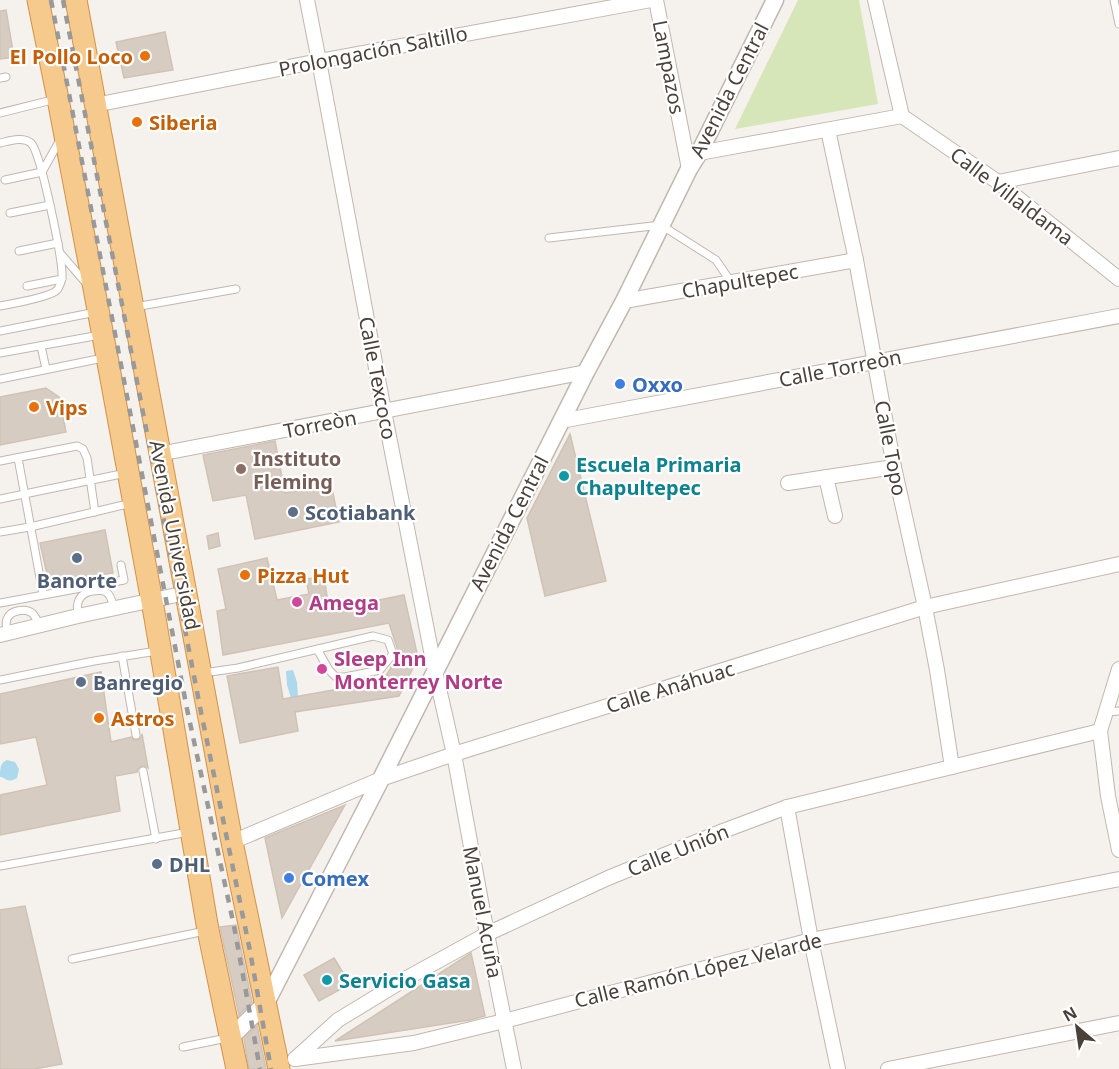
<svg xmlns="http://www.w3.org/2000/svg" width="1119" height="1069" viewBox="0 0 1119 1069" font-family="'Noto Sans',sans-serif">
  <rect width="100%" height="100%" fill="#f5f1ec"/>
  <!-- green -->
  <path fill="#d6e6b8" d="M798,0h61l19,104 -143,25z"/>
  <!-- water -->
  <g fill="#add9ed">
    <path d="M293,670l4,12 1,15 -7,1 -4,-13 -1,-14z"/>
    <path d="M7,760l8,2 4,7 -2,9c-7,4 -9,3 -15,-1h-2c0,-8 0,-14 7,-17z"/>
  </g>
  <!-- building -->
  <g fill="#d6ccc2" stroke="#d0c3b5" stroke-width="1.5">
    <path d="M6,10l8,47 -14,2v-48z"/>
    <path d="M165,32l8,38 -49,8 -8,-36z"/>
    <path d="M46,388l13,9 7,35 -66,13v-48z"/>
    <path d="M570,434l36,147 -61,15 -18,-78z"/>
    <path d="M275,441l10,52 46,-9 8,38 -84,17 -9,-44 -33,6 -10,-46z"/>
    <path d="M105,530l8,43 -64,10 -9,-40z"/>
    <path d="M218,533l2,13 -11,3 -2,-13z"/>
    <path d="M267,558l10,42 32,-6 -3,-15 18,-3 5,34 75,-15 14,63 -19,38 -104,16 3,19 -58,12 -13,-67 51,-9 5,32 100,-18 16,-27 -10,-31 -166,32 -6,-44 9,-2 -8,-40z"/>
    <path d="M101,672l10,70 20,-5 3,3h4l3,-3 1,-3 6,34 -3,-2h-4l-3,3 -1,3 -22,4 5,35 -120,24v-40l47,-10 -11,-48 -36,7v-50z"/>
    <path d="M345,805l-63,113 -17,-80z"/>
    <path d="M25,906l37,158 -28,5h-34v-159z"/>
    <path d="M236,925l16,77 -13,13 -19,-88z"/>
    <path d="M471,953l14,63 -15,4 -135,21z"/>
    <path d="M334,958l16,26 -31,17 -15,-26z"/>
    <path d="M257,1026l9,43h-17l-5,-30z"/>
  </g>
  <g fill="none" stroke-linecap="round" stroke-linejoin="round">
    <defs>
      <g id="service">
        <path d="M1114,0l5,24"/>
        <path d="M0,78l6,-1"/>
        <path d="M0,113l56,-14"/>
        <path d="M0,143c9,-2 23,-7 31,0 10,10 32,118 31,134 0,3 -3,11 -5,13 -6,7 -46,14 -57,16"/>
        <path d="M5,180l37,-8 18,-32"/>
        <path d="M10,213l40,-8"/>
        <path d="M549,238l112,-13 55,35 15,22"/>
        <path d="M19,251l39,-8"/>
        <path d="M60,253l26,30"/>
        <path d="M27,286l35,-7"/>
        <path d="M135,307l101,-18"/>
        <path d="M0,331l96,-19"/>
        <path d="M41,346l5,23"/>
        <path d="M0,353l100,-18"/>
        <path d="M0,379l103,-21"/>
        <path d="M18,458l25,136"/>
        <path d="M0,461l77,-15 6,3 4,9 8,54"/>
        <path d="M0,499l126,-26"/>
        <path d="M0,532l30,-5 102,-24"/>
        <path d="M0,603l124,-23 -3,-15"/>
        <path d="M78,616c-2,-13 0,-22 14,-25 5,0 10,-2 14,1 5,3 7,12 8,17"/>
        <path d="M7,634c0,-5 -2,-11 0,-15 3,-9 19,-11 25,-6 4,4 6,9 8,13"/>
        <path d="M122,656l14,79"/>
        <path d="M203,673l35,-5 135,-32 15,4 5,14 -13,16 -35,7h-9l-7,-7 -12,-21"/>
        <path d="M0,680l94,-19 63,-10"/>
        <path d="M1107,712l12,-1"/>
        <path d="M143,771l13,68"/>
        <path d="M0,866l189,-34"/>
        <path d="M72,959l133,-28"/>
        <path d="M183,1047l44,-9"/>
      </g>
      <g id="minor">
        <path d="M307,0l12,61 65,350 51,260 19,83 33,180 27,135"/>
        <path d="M656,0l33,169"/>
        <path d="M875,0l27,116 96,66 121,97"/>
        <path d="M95,105l224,-44 332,-61"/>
        <path d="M828,130l28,130 38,207 31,140 12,63 15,97"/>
        <path d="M699,153l203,-37"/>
        <path d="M998,182l121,-24"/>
        <path d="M624,301l232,-41"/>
        <path d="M561,421l558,-105"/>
        <path d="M159,454l427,-82"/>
        <path d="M826,477l9,39"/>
        <path d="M788,483l106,-16"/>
        <path d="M0,635l78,-19 108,-23"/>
        <path d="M1119,669l-19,62 8,65 11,54"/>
        <path d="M787,807l24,133 27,129"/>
        <path d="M232,842l149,-63 73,-25 471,-147 194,-43"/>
        <path d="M295,1059l43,-39 69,-42 80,-44 121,-56 115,-47 64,-24 313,-76"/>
        <path d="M295,1059l119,-16 90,-22 307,-81 308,-61"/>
        <path d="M888,1069l231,-46"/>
      </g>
      <path id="tertiary" d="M231,1037l35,-34 115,-224 205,-407 38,-71 65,-132 10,-16 76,-153"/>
      <g id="trunk">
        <path d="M38,0l20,99 49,258 48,261 53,312 29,139"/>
        <path d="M76,0l156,842 47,227"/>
      </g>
    </defs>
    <!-- service casing -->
    <use href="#service" stroke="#c0b8af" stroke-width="9"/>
    <!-- minor casing -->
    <use href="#minor" stroke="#c0b8af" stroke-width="16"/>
    <!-- tertiary casing -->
    <use href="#tertiary" stroke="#c0b8af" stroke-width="19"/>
    <!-- trunk casing -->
    <use href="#trunk" stroke="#d49146" stroke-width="23"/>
    <!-- service -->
    <use href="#service" stroke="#fff" stroke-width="7"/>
    <!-- minor -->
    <use href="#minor" stroke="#fff" stroke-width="14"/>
    <!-- tertiary -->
    <use href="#tertiary" stroke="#fff" stroke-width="16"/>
    <!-- trunk -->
    <use href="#trunk" stroke="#f6ca8c" stroke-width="21"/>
    <!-- rail -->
    <g stroke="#999" stroke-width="4.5" stroke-dasharray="8 8" stroke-linecap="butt">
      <path d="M51,0l136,709 47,217 26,143"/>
      <path d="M63,0l137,707 50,244 21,118"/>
    </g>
  </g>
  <!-- markers -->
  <g fill="#e8710a" stroke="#fff" stroke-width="2">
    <circle cx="145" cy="56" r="6"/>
    <circle cx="137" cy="122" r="6"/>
    <circle cx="34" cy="407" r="6"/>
    <circle cx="245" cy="575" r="6"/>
    <circle cx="99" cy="718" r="6"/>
  </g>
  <g fill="#3f7fe0" stroke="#fff" stroke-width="2">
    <circle cx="620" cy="384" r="6"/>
    <circle cx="289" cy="878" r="6"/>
  </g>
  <circle fill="#8d6e63" stroke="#fff" stroke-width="2" cx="241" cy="469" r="6"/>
  <g fill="#0f9aa8" stroke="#fff" stroke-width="2">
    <circle cx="564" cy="476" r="6"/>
    <circle cx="327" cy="980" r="6"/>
  </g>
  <g fill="#5c6f8a" stroke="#fff" stroke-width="2">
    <circle cx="293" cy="512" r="6"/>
    <circle cx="77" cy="558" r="6"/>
    <circle cx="81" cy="682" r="6"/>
    <circle cx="157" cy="864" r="6"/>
  </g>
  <g fill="#d1479c" stroke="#fff" stroke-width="2">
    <circle cx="297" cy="602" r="6"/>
    <circle cx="322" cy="669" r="6"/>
  </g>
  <g text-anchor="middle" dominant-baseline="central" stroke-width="4.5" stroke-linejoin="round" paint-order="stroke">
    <!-- street labels -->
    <g font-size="20" fill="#49413a" stroke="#fff">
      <text transform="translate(373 51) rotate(-11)">Prolongación Saltillo</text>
      <text transform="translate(669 67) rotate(79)">Lampazos</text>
      <text transform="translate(729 90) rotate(-63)">Avenida Central</text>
      <text transform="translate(1012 196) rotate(37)">Calle Villaldama</text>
      <text transform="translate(740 281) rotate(-10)">Chapultepec</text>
      <text transform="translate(840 368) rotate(-11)">Calle Torreòn</text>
      <text transform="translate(378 378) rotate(79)">Calle Texcoco</text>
      <text transform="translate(320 424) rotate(-11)">Torreòn</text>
      <text transform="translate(891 448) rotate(79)">Calle Topo</text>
      <text transform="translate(509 523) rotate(-63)">Avenida Central</text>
      <text transform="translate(175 535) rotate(79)">Avenida Universidad</text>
      <text transform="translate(670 687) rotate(-17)">Calle Anáhuac</text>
      <text transform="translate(678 850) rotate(-22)">Calle Unión</text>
      <text transform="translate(483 912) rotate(79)">Manuel Acuña</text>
      <text transform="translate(698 970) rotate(-14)">Calle Ramón López Velarde</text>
    </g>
    <!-- food labels -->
    <g font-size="20" font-weight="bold" fill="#c56008" stroke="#fff" text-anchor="start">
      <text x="133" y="56" text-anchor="end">El Pollo Loco</text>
      <text x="149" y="122">Siberia</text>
      <text x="46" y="407">Vips</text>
      <text x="257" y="575">Pizza Hut</text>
      <text x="111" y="718">Astros</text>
    </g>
    <!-- shop labels -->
    <g font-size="20" font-weight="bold" fill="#366cbe" stroke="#fff" text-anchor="start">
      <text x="632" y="384">Oxxo</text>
      <text x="301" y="878">Comex</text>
    </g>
    <!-- education labels -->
    <g font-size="20" font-weight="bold" fill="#785e54" stroke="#fff" text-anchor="start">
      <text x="253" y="458">Instituto<tspan x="253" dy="23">Fleming</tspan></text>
    </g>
    <!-- culture labels -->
    <g font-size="20" font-weight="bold" fill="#0d838f" stroke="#fff" text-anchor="start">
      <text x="576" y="464">Escuela Primaria<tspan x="576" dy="23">Chapultepec</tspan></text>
      <text x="339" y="980">Servicio Gasa</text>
    </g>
    <!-- service labels -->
    <g font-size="20" font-weight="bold" fill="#4e5e75" stroke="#fff" text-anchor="start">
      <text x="305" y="512">Scotiabank</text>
      <text x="77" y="580" text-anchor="middle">Banorte</text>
      <text x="93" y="682">Banregio</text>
      <text x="169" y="864">DHL</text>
    </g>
    <!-- hotel labels -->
    <g font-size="20" font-weight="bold" fill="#b23c85" stroke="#fff" text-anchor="start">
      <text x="309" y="602">Amega</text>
      <text x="334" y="658">Sleep Inn<tspan x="334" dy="23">Monterrey Norte</tspan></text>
    </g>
  </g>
  <!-- north arrow -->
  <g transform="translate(1077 1027) rotate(331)" stroke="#ffffff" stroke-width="4.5" paint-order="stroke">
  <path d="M0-4.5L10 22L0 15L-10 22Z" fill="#49413a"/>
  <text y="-9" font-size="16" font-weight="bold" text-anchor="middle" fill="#49413a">N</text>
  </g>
</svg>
